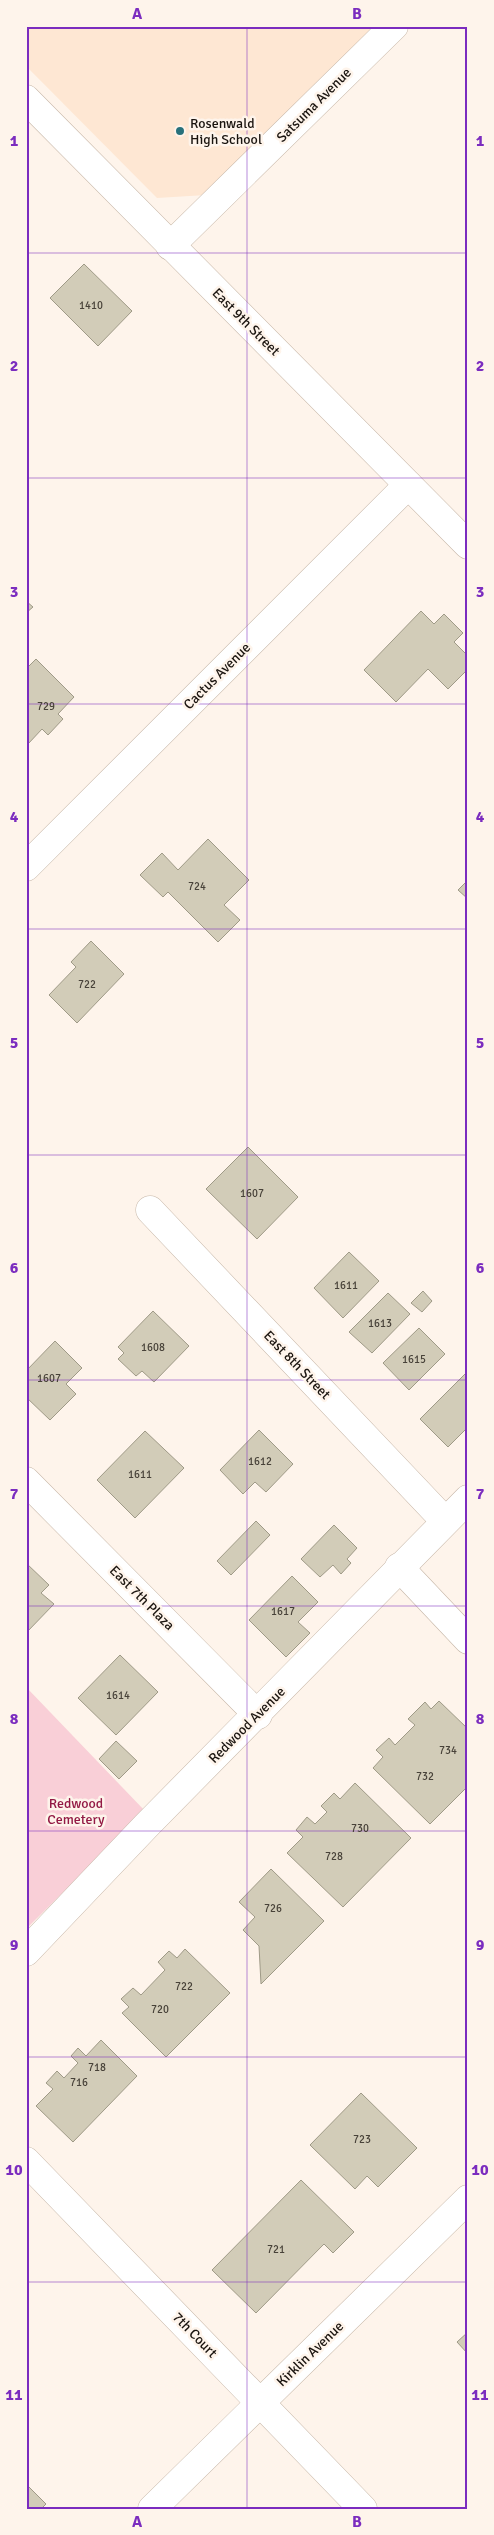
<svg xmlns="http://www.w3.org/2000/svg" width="494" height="2535" viewBox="0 0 494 2535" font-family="Signika,sans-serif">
  <rect width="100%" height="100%" fill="#fef4eb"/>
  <!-- built -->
  <path fill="#fee7d3" d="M26,26h348l-168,169 -49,3 -131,-132z"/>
  <!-- green -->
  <path fill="#f9cfd7" d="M26,1687l119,124 -119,118z"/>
  <!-- building -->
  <g fill="#d2ccb8" stroke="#9f9a87">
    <path d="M84,264l48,47 -34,35 -48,-48z"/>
    <path d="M26,601l7,6 -7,6z"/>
    <path d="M421,611l13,13 10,-10 19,19 -9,9 14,14v13l-20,20 -20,-20 -32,33 -32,-32z"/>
    <path d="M36,659l38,38 -16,17 5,5 -15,16 -6,-6 -14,15 -2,-1v-74z"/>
    <path d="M208,839l41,41 -25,25 16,15 -22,22 -50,-50 -5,5 -23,-22 22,-22 16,17z"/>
    <path d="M468,880v19l-10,-9z"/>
    <path d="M91,941l33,33 -47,49 -28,-28 27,-28 -5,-5z"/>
    <path d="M248,1147l50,50 -41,42 -51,-50z"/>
    <path d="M349,1252l30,29 -36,37 -29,-30z"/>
    <path d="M423,1291l9,10 -10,11 -11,-9z"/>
    <path d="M388,1293l22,21 -38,39 -23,-21z"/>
    <path d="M153,1311l36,35 -35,36 -12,-11 -6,5 -18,-17 6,-6 -6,-6z"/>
    <path d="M419,1328l26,26 -36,36 -26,-27z"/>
    <path d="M55,1341l27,27 -16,16 10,10 -26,26 -24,-23v-26z"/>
    <path d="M468,1371v56l-20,20 -28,-28z"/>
    <path d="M259,1430l34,34 -27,28 -11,-10 -12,12 -23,-24z"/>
    <path d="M145,1431l39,37 -49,50 -38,-38z"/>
    <path d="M256,1521l14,14 -39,40 -14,-14z"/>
    <path d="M334,1525l23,23 -10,11 4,4 -10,11 -8,-9 -13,12 -19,-18z"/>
    <path d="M26,1563l23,22 -8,8 13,11 -28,29z"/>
    <path d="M292,1576l26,26 -20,20 12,11 -24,24 -37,-37z"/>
    <path d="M120,1655l38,37 -42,43 -38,-37z"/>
    <path d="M439,1701l29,28v57l-38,38 -57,-56 10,-11 -7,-7 13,-12 6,7 20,-20 -7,-6 17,-17 6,7z"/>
    <path d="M116,1741l21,20 -18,18 -20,-20z"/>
    <path d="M355,1783l56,55 -68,69 -56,-54 16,-16 -7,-7 11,-13 8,7 12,-12 -6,-6 13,-13 6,6z"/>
    <path d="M271,1869l53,52 -63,63 -2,-38 -16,-16 12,-13 -16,-15z"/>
    <path d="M185,1949l45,44 -64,64 -44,-44 7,-6 -8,-8 12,-11 8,7 24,-25 -7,-8 11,-11 8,7z"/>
    <path d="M101,2040l36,36 -64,66 -37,-36 17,-17 -7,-6 11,-12 7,7 14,-15 -7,-7 7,-8 8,8z"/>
    <path d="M361,2093l56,55 -39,39 -11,-11 -12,13 -45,-44z"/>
    <path d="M301,2180l53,52 -21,21 -9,-9 -68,69 -44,-43z"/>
    <path d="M468,2332v22l-11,-12z"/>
    <path d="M26,2484l20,20 -5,5h-15z"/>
  </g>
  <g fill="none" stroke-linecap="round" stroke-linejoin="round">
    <defs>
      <g id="minor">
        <path d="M26,99l442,446"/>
        <path d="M170,246l224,-220"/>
        <path d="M26,867l382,-382"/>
        <path d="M150,1210l295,311"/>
        <path d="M26,1481l232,234"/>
        <path d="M399,1567l69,73"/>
        <path d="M26,1952l120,-126 322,-327"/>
        <path d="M26,2161l337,348"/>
        <path d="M152,2509l316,-310"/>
      </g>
    </defs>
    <!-- minor casing -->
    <use href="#minor" stroke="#c7b7a8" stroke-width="29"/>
    <!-- minor -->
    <use href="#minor" stroke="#fff" stroke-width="28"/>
  </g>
  <!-- grid -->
  <path fill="none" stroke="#7b2cbf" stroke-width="1" stroke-opacity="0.55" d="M247,26v2483M26,253h442M26,478h442M26,704h442M26,929h442M26,1155h442M26,1380h442M26,1606h442M26,1831h442M26,2057h442M26,2282h442"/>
  <!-- markers -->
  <circle fill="#28717b" stroke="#fef4eb" stroke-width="2" cx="180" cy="131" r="5"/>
  <g text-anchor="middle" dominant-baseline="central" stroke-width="5" stroke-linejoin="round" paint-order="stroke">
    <!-- number labels -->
    <g font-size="11" fill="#484239">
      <text x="91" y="305">1410</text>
      <text x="46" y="706">729</text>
      <text x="197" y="886">724</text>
      <text x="87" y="984">722</text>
      <text x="252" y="1193">1607</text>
      <text x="346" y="1285">1611</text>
      <text x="380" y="1323">1613</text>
      <text x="153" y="1347">1608</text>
      <text x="414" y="1359">1615</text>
      <text x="49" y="1378">1607</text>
      <text x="260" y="1461">1612</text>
      <text x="140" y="1474">1611</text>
      <text x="283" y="1611">1617</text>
      <text x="118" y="1695">1614</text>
      <text x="448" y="1750">734</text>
      <text x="425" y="1776">732</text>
      <text x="360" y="1828">730</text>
      <text x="334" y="1856">728</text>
      <text x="273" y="1908">726</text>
      <text x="184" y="1986">722</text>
      <text x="160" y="2009">720</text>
      <text x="97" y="2067">718</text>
      <text x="79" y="2082">716</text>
      <text x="362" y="2139">723</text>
      <text x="276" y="2249">721</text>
    </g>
    <!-- street labels -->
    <g font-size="14" fill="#1a140f" stroke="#fef4eb">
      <text transform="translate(314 105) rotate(-45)">Satsuma Avenue</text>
      <text transform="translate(246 322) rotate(45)">East 9th Street</text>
      <text transform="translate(217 676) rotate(-45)">Cactus Avenue</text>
      <text transform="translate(297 1365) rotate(46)">East 8th Street</text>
      <text transform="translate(142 1598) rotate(45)">East 7th Plaza</text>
      <text transform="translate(247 1725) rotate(-45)">Redwood Avenue</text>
      <text transform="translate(195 2335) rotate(46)">7th Court</text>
      <text transform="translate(310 2354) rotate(-44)">Kirklin Avenue</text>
    </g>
    <!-- poi labels -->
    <g font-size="14" fill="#1a140f" stroke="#fef4eb" text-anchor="start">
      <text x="190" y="123">Rosenwald<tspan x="190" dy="16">High School</tspan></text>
    </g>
    <!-- park labels -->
    <g font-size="14" fill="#931a45" stroke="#fef4eb">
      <text x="76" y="1803">Redwood<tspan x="76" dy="16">Cemetery</tspan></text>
    </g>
  </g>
  <!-- border -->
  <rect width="494" height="2535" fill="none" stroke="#fef4eb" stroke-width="55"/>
  <rect x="28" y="28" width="438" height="2480" fill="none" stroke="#7b2cbf" stroke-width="2"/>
  <g font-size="16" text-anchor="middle" font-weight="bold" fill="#7b2cbf">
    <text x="137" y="19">A</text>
    <text x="357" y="19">B</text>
    <text x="14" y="146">1</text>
    <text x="480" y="146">1</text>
    <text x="14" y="371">2</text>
    <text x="480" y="371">2</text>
    <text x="14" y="597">3</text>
    <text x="480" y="597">3</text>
    <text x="14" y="822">4</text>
    <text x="480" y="822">4</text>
    <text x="14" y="1048">5</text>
    <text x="480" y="1048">5</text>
    <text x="14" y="1273">6</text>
    <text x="480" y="1273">6</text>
    <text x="14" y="1499">7</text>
    <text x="480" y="1499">7</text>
    <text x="14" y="1724">8</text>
    <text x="480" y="1724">8</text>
    <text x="14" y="1950">9</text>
    <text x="480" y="1950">9</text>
    <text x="14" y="2175">10</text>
    <text x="480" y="2175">10</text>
    <text x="14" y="2400">11</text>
    <text x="480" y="2400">11</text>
    <text x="137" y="2527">A</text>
    <text x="357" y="2527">B</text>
  </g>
</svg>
